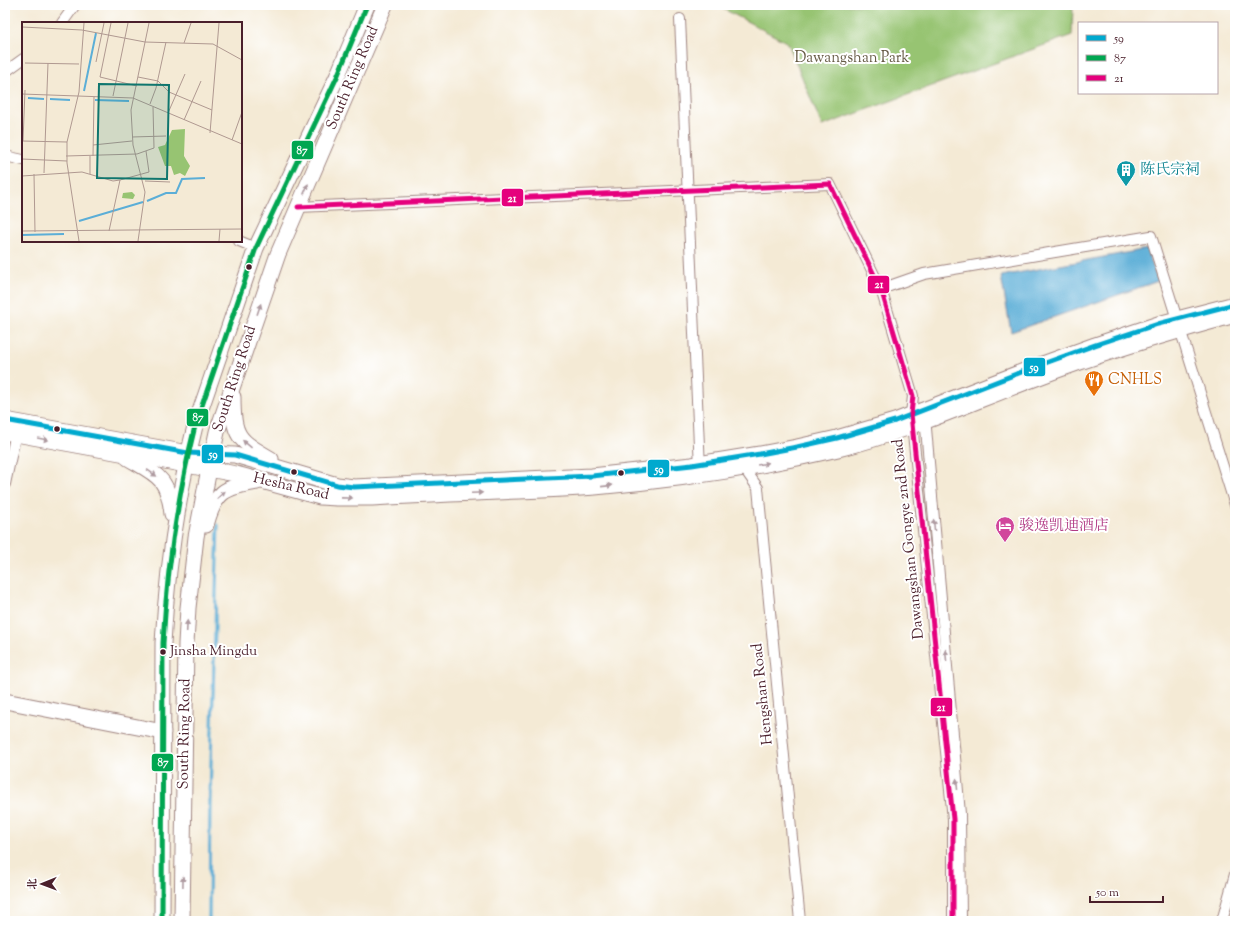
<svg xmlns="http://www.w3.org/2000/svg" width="1240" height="926" viewBox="0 0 1240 926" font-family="'Sorts Mill Goudy','Noto Serif SC',serif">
  <rect width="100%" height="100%" fill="#fff"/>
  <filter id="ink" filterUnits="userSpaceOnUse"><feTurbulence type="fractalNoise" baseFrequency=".025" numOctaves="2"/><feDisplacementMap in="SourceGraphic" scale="8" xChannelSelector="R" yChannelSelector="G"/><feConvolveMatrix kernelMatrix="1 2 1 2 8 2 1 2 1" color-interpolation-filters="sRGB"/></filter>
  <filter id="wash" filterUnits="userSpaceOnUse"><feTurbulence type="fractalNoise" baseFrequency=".012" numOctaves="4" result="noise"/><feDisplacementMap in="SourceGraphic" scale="16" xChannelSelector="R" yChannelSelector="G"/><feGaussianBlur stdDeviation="0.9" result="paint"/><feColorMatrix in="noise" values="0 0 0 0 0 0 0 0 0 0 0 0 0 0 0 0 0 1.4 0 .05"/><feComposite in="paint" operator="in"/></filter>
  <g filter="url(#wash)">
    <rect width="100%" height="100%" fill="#f4ead5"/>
    <!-- green -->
    <path fill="#97c472" stroke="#70724e" d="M716,5h357l-1,30 -250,91 -34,-83z"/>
    <!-- water -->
    <path fill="#5baed7" stroke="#526681" d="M1147,249l11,32 -147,51 -10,-56z"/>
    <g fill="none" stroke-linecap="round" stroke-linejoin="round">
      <!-- stream -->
      <path stroke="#5baed7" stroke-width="3" d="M209,921l1,-124 8,-272"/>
    </g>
  </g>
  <g filter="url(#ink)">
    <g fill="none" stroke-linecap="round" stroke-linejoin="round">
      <defs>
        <g id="street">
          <path d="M680,19l20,449"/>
          <path d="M62,23l13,-18"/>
          <path d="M5,72l18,-13"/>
          <path d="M5,156l18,4"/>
          <path d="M298,207l532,-23 51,105 32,107 -2,18 42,405v102"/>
          <path d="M239,241l17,7"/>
          <path d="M881,289l43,-15 227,-38 84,269"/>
          <path d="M925,417l35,397 1,107"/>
          <path d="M744,468l14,20 42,433"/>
          <path d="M5,484l12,-56"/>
          <path d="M1222,921l13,-47"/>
        </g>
        <g id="secondary">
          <path d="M233,397c0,40 5,43 38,62"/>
          <path d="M5,420l183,33 47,2 102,30 17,2 238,-11 100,-11 68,-11 37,-7 40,-9 58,-17 142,-55 58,-21 63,-21 77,-20"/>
          <path d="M5,432l231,42 84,23 17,1h35c49,-3 98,-5 147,-7 26,-1 51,-2 76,-4 82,-7 163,-19 243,-38 69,-17 134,-47 201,-72 64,-25 130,-44 196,-62"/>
          <path d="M128,458c29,17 40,19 44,56"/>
          <path d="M206,525c9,-33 18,-38 51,-43"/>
          <path d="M5,701l158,31"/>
          <path d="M162,921l1,-278c4,-75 14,-144 32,-217l61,-178 81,-171 30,-72"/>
          <path d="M182,921l4,-277 2,-36 8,-71 13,-68 8,-37 61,-178 107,-249"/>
        </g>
      </defs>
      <!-- street casing -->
      <use href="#street" stroke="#9f8480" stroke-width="12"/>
      <!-- secondary casing -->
      <use href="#secondary" stroke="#9f8480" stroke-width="17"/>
      <!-- street -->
      <use href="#street" stroke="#fff" stroke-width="10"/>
      <!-- secondary -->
      <use href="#secondary" stroke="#fff" stroke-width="15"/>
      <defs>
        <path id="bus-1" d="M5,420l183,33 47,2 102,30 17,2 238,-11 100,-11 68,-11 37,-7 40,-9 58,-17 142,-55 58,-21 63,-21 77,-20"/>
        <path id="bus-2" d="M162,921l1,-278c4,-75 14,-144 32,-217l61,-178 81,-171 30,-72"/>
        <path id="bus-3" d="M298,207l532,-23 51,105 32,107 -2,18 42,405v102"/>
      </defs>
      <!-- bus-1 casing -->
      <use href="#bus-1" stroke="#fff" stroke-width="8"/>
      <!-- bus-2 casing -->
      <use href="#bus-2" stroke="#fff" stroke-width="8"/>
      <!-- bus-3 casing -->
      <use href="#bus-3" stroke="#fff" stroke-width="8"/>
      <!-- bus-1 -->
      <use href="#bus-1" stroke="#00a9ce" stroke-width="5"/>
      <!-- bus-2 -->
      <use href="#bus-2" stroke="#00a651" stroke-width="5"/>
      <!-- bus-3 -->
      <use href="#bus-3" stroke="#e5007d" stroke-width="5"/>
    </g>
    <!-- one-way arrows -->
    <defs><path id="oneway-solid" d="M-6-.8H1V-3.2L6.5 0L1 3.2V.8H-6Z"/></defs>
    <g fill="#ae9aa0">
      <use href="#oneway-solid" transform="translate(306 189) rotate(-67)"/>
      <use href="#oneway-solid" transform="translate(259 309) rotate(-71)"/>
      <use href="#oneway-solid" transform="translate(43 439) rotate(10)"/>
      <use href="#oneway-solid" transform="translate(247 444) rotate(-140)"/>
      <use href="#oneway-solid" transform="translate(763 464) rotate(-10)"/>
      <use href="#oneway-solid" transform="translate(152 473) rotate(34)"/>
      <use href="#oneway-solid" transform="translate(607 486) rotate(-6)"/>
      <use href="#oneway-solid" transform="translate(477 493) rotate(-3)"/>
      <use href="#oneway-solid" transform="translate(221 495) rotate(-43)"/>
      <use href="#oneway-solid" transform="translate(347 498) rotate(1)"/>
      <use href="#oneway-solid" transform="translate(934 525) rotate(-95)"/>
      <use href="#oneway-solid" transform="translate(187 626) rotate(-87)"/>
      <use href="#oneway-solid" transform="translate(946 655) rotate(-95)"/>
      <use href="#oneway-solid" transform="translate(957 784) rotate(-95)"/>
      <use href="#oneway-solid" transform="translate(183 882) rotate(-89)"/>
    </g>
  </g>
  <!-- icons -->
  <defs>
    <symbol id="building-pin" viewBox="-11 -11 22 30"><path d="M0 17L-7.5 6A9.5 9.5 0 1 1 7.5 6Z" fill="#0f9aa8" stroke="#fff"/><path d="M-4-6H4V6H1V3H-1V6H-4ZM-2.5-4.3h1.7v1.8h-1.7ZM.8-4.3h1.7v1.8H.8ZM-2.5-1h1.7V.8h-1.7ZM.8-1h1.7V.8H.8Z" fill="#fff"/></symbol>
    <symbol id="restaurant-pin" viewBox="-11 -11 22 30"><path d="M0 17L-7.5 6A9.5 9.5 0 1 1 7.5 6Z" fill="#e8710a" stroke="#fff"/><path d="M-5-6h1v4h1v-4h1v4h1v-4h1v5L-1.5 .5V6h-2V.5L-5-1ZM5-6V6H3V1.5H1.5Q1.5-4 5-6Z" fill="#fff"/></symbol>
    <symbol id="hotel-pin" viewBox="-11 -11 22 30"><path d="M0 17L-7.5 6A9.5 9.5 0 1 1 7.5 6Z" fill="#d1479c" stroke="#fff"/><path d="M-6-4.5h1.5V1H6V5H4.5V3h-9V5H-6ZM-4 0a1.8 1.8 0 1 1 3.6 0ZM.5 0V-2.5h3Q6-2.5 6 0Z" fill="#fff"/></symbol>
  </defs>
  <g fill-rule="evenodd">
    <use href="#building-pin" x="1115" y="159" width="22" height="30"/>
    <use href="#restaurant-pin" x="1083" y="369" width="22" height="30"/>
    <use href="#hotel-pin" x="994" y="515" width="22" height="30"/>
  </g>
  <!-- markers -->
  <g fill="#4a1f2b" stroke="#fff" stroke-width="1.5">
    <circle cx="249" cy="267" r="3.5"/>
    <circle cx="57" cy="429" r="3.5"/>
    <circle cx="294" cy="472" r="3.5"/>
    <circle cx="621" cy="473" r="3.5"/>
    <circle cx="163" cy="652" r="3.5"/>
  </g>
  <g text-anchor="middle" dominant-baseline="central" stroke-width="4" stroke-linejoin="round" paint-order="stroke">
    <!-- bus labels -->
    <g font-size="14" fill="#4a1f2b" stroke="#fff" text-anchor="start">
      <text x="170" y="652">Jinsha Mingdu</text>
    </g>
    <!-- park labels -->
    <g font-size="15" fill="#655944" stroke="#fff">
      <text x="852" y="58">Dawangshan Park</text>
    </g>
    <!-- street labels -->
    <g font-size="15" fill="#4a1f2b" stroke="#fff">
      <text transform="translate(353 78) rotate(-67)">South Ring Road</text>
      <text transform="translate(235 379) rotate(-72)">South Ring Road</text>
      <text transform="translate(291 487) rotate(13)">Hesha Road</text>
      <text transform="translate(909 539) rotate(-96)">Dawangshan Gongye 2nd Road</text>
      <text transform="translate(763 694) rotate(-96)">Hengshan Road</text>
      <text transform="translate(185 734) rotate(-89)">South Ring Road</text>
    </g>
    <!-- culture labels -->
    <g font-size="15" fill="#0d838f" stroke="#fff" text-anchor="start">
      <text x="1140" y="170">陈氏宗祠</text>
    </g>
    <!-- food labels -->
    <g font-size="15" fill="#c56008" stroke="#fff" text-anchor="start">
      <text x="1108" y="380">CNHLS</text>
    </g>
    <!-- hotel labels -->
    <g font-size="15" fill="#b23c85" stroke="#fff" text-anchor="start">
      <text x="1019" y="526">骏逸凯迪酒店</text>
    </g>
  </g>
  <!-- overview -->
  <g transform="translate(22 22)">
    <rect width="220" height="220" fill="#f4ead5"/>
    <path d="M163,107l-1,27 6,10 -5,10 -5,-3 -6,2 -3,-9h-6l-7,-19 7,-2 7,-15zM110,170l3,3 -2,4 -11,-1 1,-5z" fill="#97c472"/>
    <path fill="none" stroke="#5baed7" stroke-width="2" d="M62,69l12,-58M6,76l16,1M28,77l20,1M73,78l34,1M125,179l19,-8h10l6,-14 23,-1M57,199l64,-19M0,213l42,-1"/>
    <path fill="none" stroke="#b09991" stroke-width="1" d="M89,1l-11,54 37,9M0,5l60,3 63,12 68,2 29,16M162,21l7,-20M74,40l8,-39M3,41l54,1M116,55l20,4 11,11 43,18M0,72l111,4 109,46M91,74l15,-73M128,82l6,-16 10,-46M146,91l17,-39M162,98l17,-39M188,111l9,-110M110,115l34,-1M210,118l10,-28M0,119l45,1M1,119l2,-51M71,123l39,-4M44,134l71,-2 17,-6 -1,-41M71,134l1,-59M0,137l45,2M22,151l4,-110M0,152v-15M12,152l1,58M68,152v-18M0,154l60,-4 31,9 7,-1 29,-8 -3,-21M123,159l25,1M0,209l220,-2M87,209l11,-51M57,219l-12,-78v-21l12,-50 5,-69M116,219l7,-49 -12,-47 -2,-35 18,-87M197,219l1,-12"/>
    <path fill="#0f766e" fill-opacity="0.15" stroke="#0f766e" stroke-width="2" d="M77,62l70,1 -2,94 -70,-1z"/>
    <rect width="220" height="220" fill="none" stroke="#4a1f2b" stroke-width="2"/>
  </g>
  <g stroke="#fff" stroke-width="1.5">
    <rect x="291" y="140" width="23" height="20" rx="4" fill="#00a651"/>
    <rect x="501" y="188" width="23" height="19" rx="4" fill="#e5007d"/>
    <rect x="867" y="275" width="23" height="19" rx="4" fill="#e5007d"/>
    <rect x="1023" y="357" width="23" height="20" rx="4" fill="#00a9ce"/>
    <rect x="186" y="408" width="23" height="19" rx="4" fill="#00a651"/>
    <rect x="201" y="444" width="23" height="20" rx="4" fill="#00a9ce"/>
    <rect x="647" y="459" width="23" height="19" rx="4" fill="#00a9ce"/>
    <rect x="930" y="697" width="23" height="20" rx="4" fill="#e5007d"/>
    <rect x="151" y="753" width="23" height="19" rx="4" fill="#00a651"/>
  </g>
  <g font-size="11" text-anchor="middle" font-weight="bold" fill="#fff">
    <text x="302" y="154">87</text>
    <text x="512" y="202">21</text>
    <text x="879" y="288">21</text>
    <text x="1034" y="371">59</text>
    <text x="198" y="421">87</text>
    <text x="213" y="458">59</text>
    <text x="659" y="473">59</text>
    <text x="941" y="711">21</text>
    <text x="163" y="766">87</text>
  </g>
  <!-- margin -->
  <rect width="1240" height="926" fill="none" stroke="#fff" stroke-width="20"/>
  <!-- legend -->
  <rect x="1078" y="22" width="140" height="72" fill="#ffffff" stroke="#b7a5aa"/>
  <rect x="1086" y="35" width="20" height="6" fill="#00a9ce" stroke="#b7a5aa"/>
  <text x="1114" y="42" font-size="12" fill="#4a1f2b">59</text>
  <rect x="1086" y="55" width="20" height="6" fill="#00a651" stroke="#b7a5aa"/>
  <text x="1114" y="62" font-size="12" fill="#4a1f2b">87</text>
  <rect x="1086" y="75" width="20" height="6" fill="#e5007d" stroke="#b7a5aa"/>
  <text x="1114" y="82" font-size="12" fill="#4a1f2b">21</text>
  <!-- north arrow -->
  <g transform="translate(42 884) rotate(269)" stroke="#ffffff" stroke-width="3" paint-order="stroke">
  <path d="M0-3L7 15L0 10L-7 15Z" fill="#4a1f2b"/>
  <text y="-6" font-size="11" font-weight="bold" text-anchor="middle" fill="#4a1f2b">北</text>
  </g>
  <!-- scale -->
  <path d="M1090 896v6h73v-6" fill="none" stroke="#4a1f2b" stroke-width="2"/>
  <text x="1096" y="896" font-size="12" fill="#4a1f2b" stroke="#ffffff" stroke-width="3" paint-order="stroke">50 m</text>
</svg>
